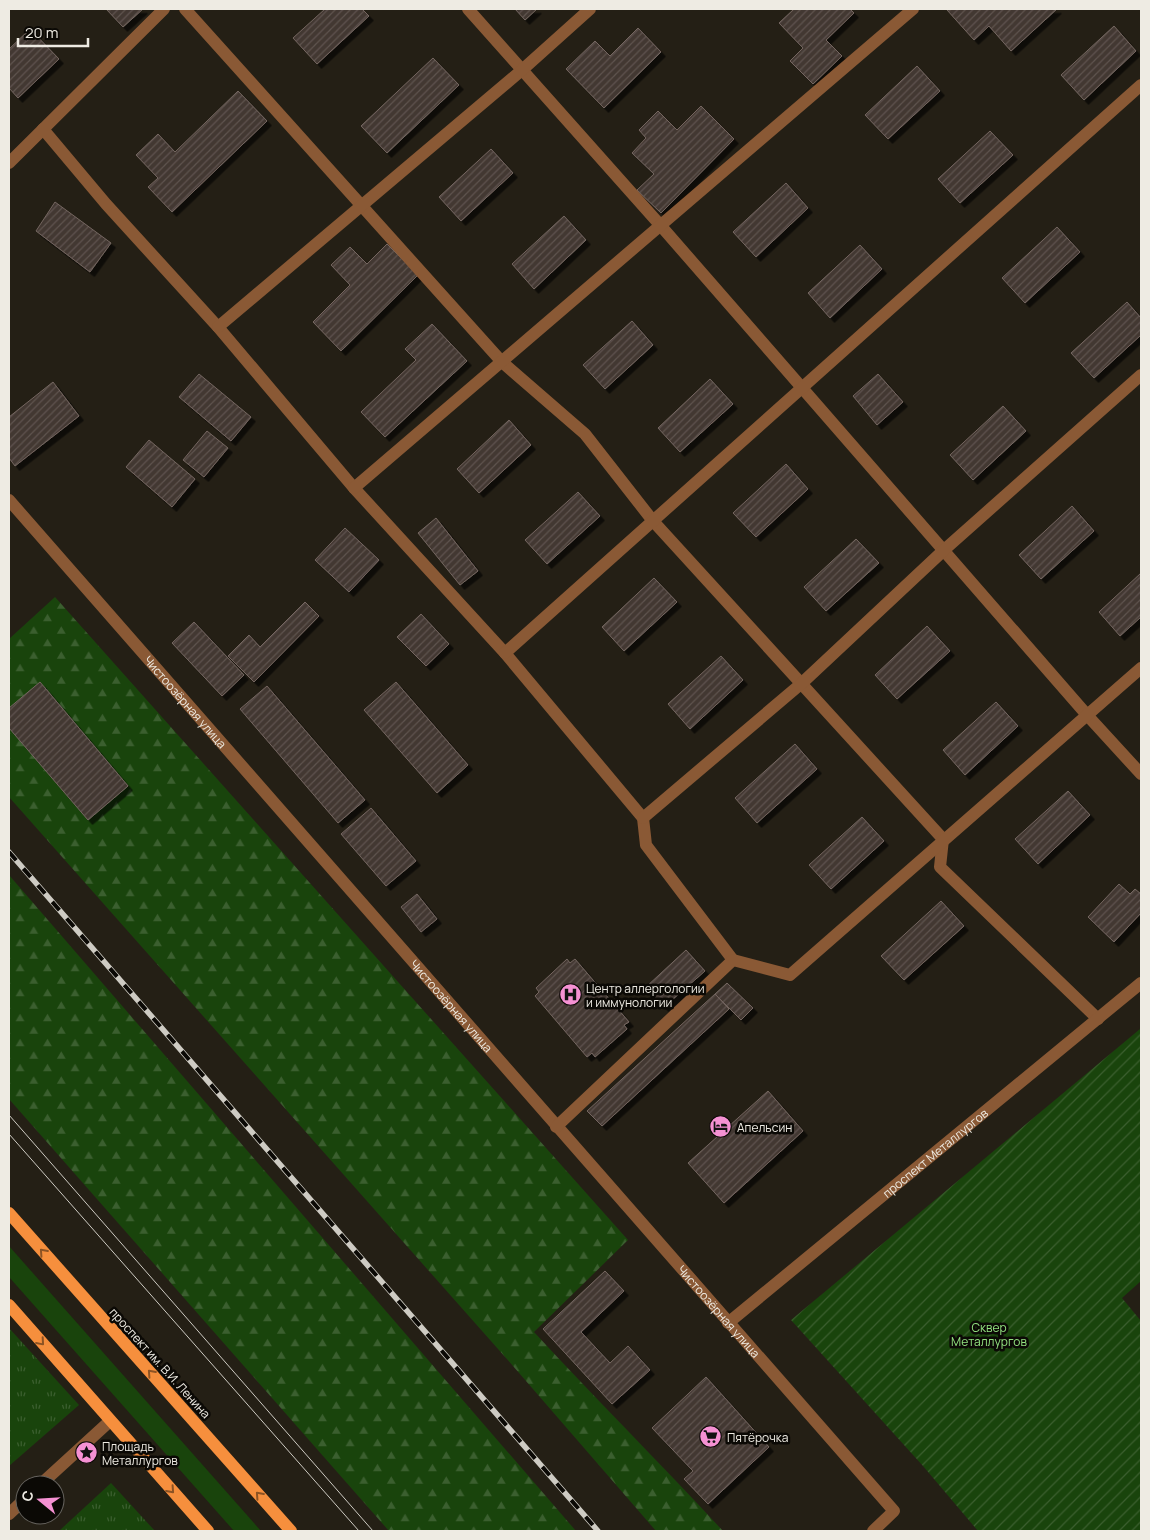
<svg xmlns="http://www.w3.org/2000/svg" width="1150" height="1540" viewBox="0 0 1150 1540" font-family="Manrope,sans-serif">
  <defs>
    <pattern id="forest-firs" width="22" height="20" patternUnits="userSpaceOnUse" patternTransform="scale(1.25)"><rect width="22" height="20" fill="#19440c"/><path d="M5 1l3.5 6h-7zM16 11l3.5 6h-7z" fill="#3b5f2f"/></pattern>
    <pattern id="park-tufts" width="24" height="20" patternUnits="userSpaceOnUse" patternTransform="scale(1.25)"><rect width="24" height="20" fill="#19440c"/><path d="M3 7l-1-3M5 7V3M7 7l1-3M15 17l-1-3M17 17v-4M19 17l1-3" fill="none" stroke="#3b5f2f"/></pattern>
    <pattern id="garden-furrows" width="10" height="10" patternUnits="userSpaceOnUse" patternTransform="scale(1.25)"><rect width="10" height="10" fill="#19440c"/><path d="M-1 1l2-2M0 10L10 0M9 11l2-2" fill="none" stroke="#3b5f2f"/></pattern>
    <pattern id="building-hatch" width="6" height="6" patternUnits="userSpaceOnUse" patternTransform="scale(1.25)"><rect width="6" height="6" fill="#433731"/><path d="M-1 1l2-2M0 6l6-6M5 7l2-2" fill="none" stroke="#5e544f"/></pattern>
    <filter id="shadow"><feDropShadow dx="4.5" dy="4.5" stdDeviation="0" flood-color="#0009"/></filter>
  </defs>
  <rect width="100%" height="100%" fill="#241f15"/>
  <!-- grass -->
  <path fill="#19440c" d="M9,1246l252,285h-27l-225,-254z"/>
  <!-- forest -->
  <g fill="url(#forest-firs)">
    <path d="M55,597l573,643 -94,92c62,67 127,132 189,199h-67l-150,-173 -497,-561v-158z"/>
    <path d="M9,875l567,656h-187l-380,-432z"/>
  </g>
  <!-- park -->
  <g fill="url(#park-tufts)">
    <path d="M9,1328l70,77 -70,61z"/>
    <path d="M111,1483l44,48h-96z"/>
  </g>
  <!-- garden -->
  <path fill="url(#garden-furrows)" d="M1140,1029l1,252 -19,17 19,23v210h-163l-55,-65 -132,-146z"/>
  <!-- building -->
  <g fill="url(#building-hatch)" stroke="#746660" filter="url(#shadow)">
    <path d="M106,9h37l-20,18z"/>
    <path d="M325,9h37l7,7 -52,48 -24,-26z"/>
    <path d="M515,9h22l-12,11z"/>
    <path d="M794,9h56l4,4 -28,27 16,16 -29,28 -23,-23 13,-13 -24,-25z"/>
    <path d="M948,9h109l-46,42 -22,-25 -15,14 -27,-30z"/>
    <path d="M1114,26l22,25 -52,49 -23,-25z"/>
    <path d="M638,28l23,24 -57,56 -38,-39 29,-28 15,15z"/>
    <path d="M30,29l29,30 -41,39 -9,-10v-39z"/>
    <path d="M433,58l26,27 -72,68 -26,-27z"/>
    <path d="M917,66l23,25 -52,48 -23,-24z"/>
    <path d="M238,91l29,30 -95,91 -24,-25 10,-9 -22,-23 22,-21 17,18z"/>
    <path d="M701,106l33,33 -73,74 -24,-23 17,-16 -22,-21 14,-15 -7,-8 19,-19 19,19z"/>
    <path d="M990,131l23,24 -53,48 -22,-24z"/>
    <path d="M491,149l22,24 -52,48 -22,-24z"/>
    <path d="M786,183l22,25 -52,49 -23,-25z"/>
    <path d="M55,202l56,41 -21,29 -54,-41z"/>
    <path d="M564,216l22,24 -52,49 -22,-25z"/>
    <path d="M1057,227l23,25 -55,51 -23,-25z"/>
    <path d="M387,244l31,31 -77,76 -28,-29 37,-37 -19,-20 19,-18 17,17z"/>
    <path d="M860,245l22,24 -52,49 -22,-25z"/>
    <path d="M1127,302l14,16v17l-47,43 -23,-25z"/>
    <path d="M632,321l21,24 -48,44 -22,-24z"/>
    <path d="M432,324l35,37 -82,76 -24,-25 55,-52 -11,-11z"/>
    <path d="M199,374l52,43 -20,24 -52,-44z"/>
    <path d="M878,374l25,28 -26,23 -24,-29z"/>
    <path d="M710,379l23,25 -53,48 -22,-24z"/>
    <path d="M53,382l26,34 -64,50 -6,-8v-41z"/>
    <path d="M1003,406l23,25 -53,49 -23,-25z"/>
    <path d="M509,420l22,25 -52,48 -22,-24z"/>
    <path d="M207,431l21,17 -24,29 -21,-17z"/>
    <path d="M149,440l46,39 -23,28 -46,-40z"/>
    <path d="M786,464l22,25 -52,48 -23,-24z"/>
    <path d="M578,492l22,24 -53,48 -22,-24z"/>
    <path d="M1072,506l22,25 -53,48 -22,-24z"/>
    <path d="M436,518l42,53 -18,14 -42,-52z"/>
    <path d="M345,528l34,32 -30,32 -34,-32z"/>
    <path d="M856,539l23,24 -53,48 -22,-24z"/>
    <path d="M1141,573v44l-21,19 -21,-24z"/>
    <path d="M654,578l23,24 -53,49 -22,-24z"/>
    <path d="M305,602l14,14 -65,66 -26,-26 21,-21 11,12z"/>
    <path d="M421,614l28,30 -23,22 -29,-29z"/>
    <path d="M194,622l50,53 -22,21 -50,-53z"/>
    <path d="M927,626l23,25 -53,48 -22,-24z"/>
    <path d="M721,656l22,24 -53,49 -22,-25z"/>
    <path d="M40,682l88,104 -40,34 -79,-92v-20z"/>
    <path d="M396,682l72,83 -31,28 -73,-83z"/>
    <path d="M267,686l98,114 -27,23 -98,-114z"/>
    <path d="M996,702l22,24 -53,49 -22,-25z"/>
    <path d="M795,744l22,25 -60,54 -22,-25z"/>
    <path d="M1068,791l22,24 -52,49 -23,-25z"/>
    <path d="M371,808l45,53 -30,25 -45,-52z"/>
    <path d="M862,817l22,24 -53,48 -22,-24z"/>
    <path d="M1119,884l11,10 5,-5 6,5v19l-27,29 -26,-25z"/>
    <path d="M417,894l20,25 -16,13 -20,-25z"/>
    <path d="M941,901l23,25 -60,54 -23,-24z"/>
    <path d="M686,950l19,21 -41,36 -18,-20z"/>
    <path d="M567,959l3,4 5,-4 54,63 -5,3 3,4 -32,28 -3,-4 -5,4 -52,-61 4,-4 -3,-4z"/>
    <path d="M727,983l26,25 -12,12 -26,-26z"/>
    <path d="M715,994l14,15 -127,117 -15,-15z"/>
    <path d="M768,1091l35,40 -79,72 -36,-40z"/>
    <path d="M605,1271l19,20 -43,41 29,31 18,-17 22,24 -38,34 -69,-75z"/>
    <path d="M706,1377l63,70 -61,57 -24,-25 9,-8 -41,-43z"/>
  </g>
  <g fill="none" stroke-linecap="round" stroke-linejoin="round">
    <!-- minor -->
    <g stroke="#8a5935" stroke-width="12">
      <path d="M185,9l317,353 83,72 68,87 290,318 -3,28 158,152"/>
      <path d="M468,9l193,217 426,489 54,59"/>
      <path d="M43,129l63,75 112,123 136,161 151,165 138,165 3,27 87,115"/>
      <path d="M9,163l155,-154"/>
      <path d="M218,327l304,-257 68,-61"/>
      <path d="M354,488l559,-479"/>
      <path id="s1" d="M9,500l885,1011 -21,20"/>
      <path d="M505,653l636,-568"/>
      <path d="M643,818l159,-135 142,-133 197,-175"/>
      <path d="M556,1127l177,-167 57,15 351,-307"/>
      <path id="s2" d="M728,1323l413,-340"/>
      <path d="M40,1485l70,-64"/>
      <path d="M9,1514l16,-15"/>
    </g>
    <!-- major -->
    <g stroke="#f68f3d" stroke-width="12">
      <path d="M9,1213l282,318"/>
      <path d="M9,1305l199,226"/>
    </g>
    <!-- tram -->
    <g stroke="#cecbc3" stroke-width="1">
      <path d="M9,1115l364,416"/>
      <path d="M9,1134l350,397"/>
    </g>
    <defs>
      <path id="rail" d="M9,852l589,679"/>
    </defs>
    <!-- rail casing -->
    <use href="#rail" stroke="#cecbc3" stroke-width="5.5"/>
    <!-- rail -->
    <use href="#rail" stroke="#0b0905" stroke-width="4" stroke-dasharray="11" stroke-linecap="butt"/>
  </g>
  <!-- one-way arrows -->
  <defs><path id="oneway-chevron" d="M-2-3.5L2.5 0L-2 3.5" fill="none" stroke-width="1.6" stroke-linecap="round" stroke-linejoin="round" transform="scale(1.25)"/></defs>
  <g stroke="#8c5324">
    <use href="#oneway-chevron" transform="translate(43 1252) rotate(-132)"/>
    <use href="#oneway-chevron" transform="translate(41 1342) rotate(49)"/>
    <use href="#oneway-chevron" transform="translate(151 1373) rotate(-132)"/>
    <use href="#oneway-chevron" transform="translate(171 1490) rotate(48)"/>
    <use href="#oneway-chevron" transform="translate(259 1495) rotate(-132)"/>
  </g>
  <!-- icons -->
  <defs>
    <symbol id="hospital-disc" viewBox="-11 -11 22 22"><circle r="9.5" fill="#f591d3" stroke="#0b0905"/><path d="M-5-5h3v3.5h4V-5h3V5h-3V1.5h-4V5h-3Z" fill="#111"/></symbol>
    <symbol id="hotel-disc" viewBox="-11 -11 22 22"><circle r="9.5" fill="#f591d3" stroke="#0b0905"/><path d="M-6-4.5h1.5V1H6V5H4.5V3h-9V5H-6ZM-4 0a1.8 1.8 0 1 1 3.6 0ZM.5 0V-2.5h3Q6-2.5 6 0Z" fill="#111"/></symbol>
    <symbol id="supermarket-disc" viewBox="-11 -11 22 22"><circle r="9.5" fill="#f591d3" stroke="#0b0905"/><path d="M-6-5.5h2.5l.6 2H6L4.5 2H-2.5L-4.4-4H-6ZM-1.5 3.2a1.3 1.3 0 1 0 .1 0ZM3 3.2a1.3 1.3 0 1 0 .1 0Z" fill="#111"/></symbol>
    <symbol id="sight-disc" viewBox="-11 -11 22 22"><circle r="9.5" fill="#f591d3" stroke="#0b0905"/><path d="M0-6L1.8-2.2L6-1.7L2.9 1.2L3.7 5.4L0 3.3L-3.7 5.4L-2.9 1.2L-6-1.7L-1.8-2.2Z" fill="#111"/></symbol>
  </defs>
  <g fill-rule="evenodd">
    <use href="#hospital-disc" x="558" y="982" width="25" height="25"/>
    <use href="#hotel-disc" x="708" y="1114" width="25" height="25"/>
    <use href="#supermarket-disc" x="698" y="1424" width="25" height="25"/>
    <use href="#sight-disc" x="74" y="1440" width="25" height="25"/>
  </g>
  <g text-anchor="middle" dominant-baseline="central" stroke-width="5" stroke-linejoin="round" paint-order="stroke">
    <!-- street labels -->
    <g font-size="12" fill="#eeebe3" stroke="#0b0905">
      <text stroke="none"><textPath href="#s1" startOffset="268">Чистоозёрная улица</textPath></text>
      <text stroke="none"><textPath href="#s1" startOffset="672">Чистоозёрная улица</textPath></text>
      <text stroke="none"><textPath href="#s2" startOffset="268">проспект Металлургов</textPath></text>
      <text stroke="none"><textPath href="#s1" startOffset="1078">Чистоозёрная улица</textPath></text>
      <text transform="translate(160 1363) rotate(48)">проспект им. В.И. Ленина</text>
    </g>
    <!-- poi labels -->
    <g font-size="12" fill="#eeebe3" stroke="#0b0905" text-anchor="start">
      <text x="586" y="988">Центр аллергологии<tspan x="586" dy="14">и иммунологии</tspan></text>
      <text x="737" y="1127">Апельсин</text>
      <text x="727" y="1437">Пятёрочка</text>
      <text x="102" y="1446">Площадь<tspan x="102" dy="14">Металлургов</tspan></text>
    </g>
    <!-- park labels -->
    <g font-size="12" fill="#93e280" stroke="#0b0905">
      <text x="989" y="1327">Сквер<tspan x="989" dy="14">Металлургов</tspan></text>
    </g>
  </g>
  <!-- border -->
  <rect width="1150" height="1540" fill="none" stroke="#eeebe3" stroke-width="20"/>
  <!-- north arrow -->
  <g transform="translate(40 1500) rotate(288)"><circle r="24" fill="#0b0905" stroke="#66635e"/>
  <path d="M0-4L9 19L0 12L-9 19Z" fill="#f591d3"/>
  <text y="-8" font-size="14" font-weight="bold" text-anchor="middle" fill="#eeebe3">С</text>
  </g>
  <!-- scale -->
  <path d="M18 38v8h70v-8" fill="none" stroke="#eeebe3" stroke-width="2.5"/>
  <text x="25" y="38" font-size="15" fill="#eeebe3" stroke="#0b0905" stroke-width="4" paint-order="stroke">20 m</text>
</svg>
